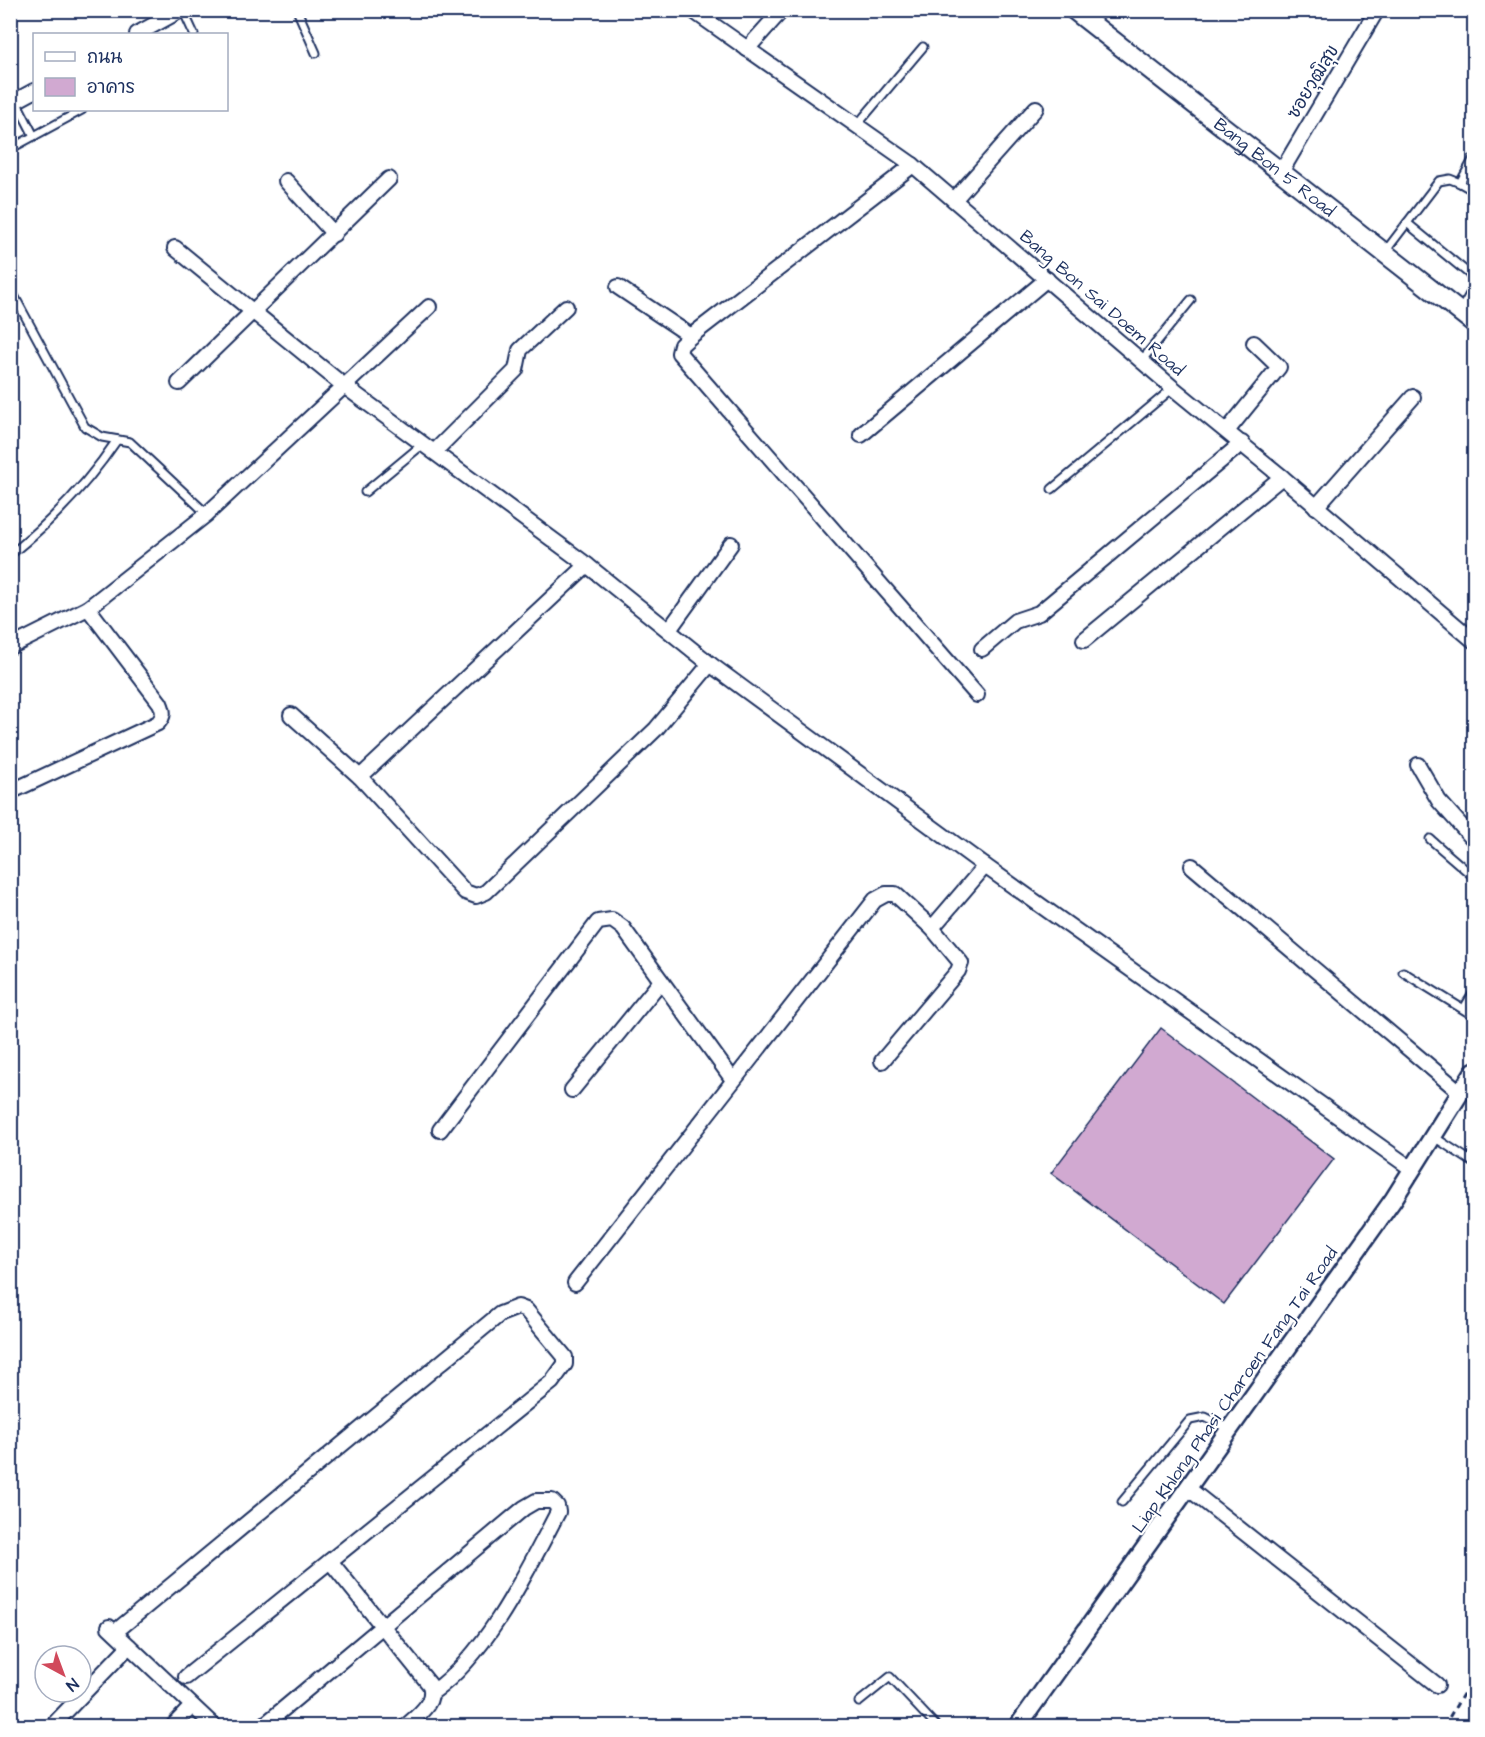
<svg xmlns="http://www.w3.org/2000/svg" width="1485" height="1737" viewBox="0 0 1485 1737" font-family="'Architects Daughter','Playpen Sans Thai',sans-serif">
  <rect width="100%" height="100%" fill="#fff"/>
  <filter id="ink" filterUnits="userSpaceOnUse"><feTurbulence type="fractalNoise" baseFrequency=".0167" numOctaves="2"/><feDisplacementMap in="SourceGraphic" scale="12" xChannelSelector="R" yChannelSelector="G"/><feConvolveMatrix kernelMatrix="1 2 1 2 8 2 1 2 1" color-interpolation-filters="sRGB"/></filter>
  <g filter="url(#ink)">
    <!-- building -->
    <path fill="#d1a9d1" stroke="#1b2f5e" stroke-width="1.5" d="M1161,1028l173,131 -110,145 -173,-131z"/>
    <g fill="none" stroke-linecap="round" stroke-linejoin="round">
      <defs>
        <g id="service">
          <path d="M183,10l11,24"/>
          <path d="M297,10l19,43"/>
          <path d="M16,101l18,35"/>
          <path d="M857,125l66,-78"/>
          <path d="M10,149l72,-39"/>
          <path d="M1460,183l14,8"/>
          <path d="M1407,223l67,55"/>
          <path d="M1384,253l55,-72 11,-2 10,4 14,-25"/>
          <path d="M10,288l75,139 17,10 28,5 77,72"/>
          <path d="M1461,310l13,-23"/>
          <path d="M1142,360l49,-60"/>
          <path d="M1052,489l121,-101"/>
          <path d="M365,492l58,-48"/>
          <path d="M10,555c41,-33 78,-72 107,-115"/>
          <path d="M1430,839l44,38"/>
          <path d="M1403,972l71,44"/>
          <path d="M1464,1008l10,-16"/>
          <path d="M1434,1137l40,26"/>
          <path d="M1122,1502l68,-82 15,-3 24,12"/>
          <path d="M859,1702l31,-25 46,49"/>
        </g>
        <g id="minor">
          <path d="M692,10l221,155 260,223 109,89 192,164"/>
          <path d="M137,34l44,-24"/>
          <path d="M747,49l35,-39"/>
          <path d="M10,104l24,-13"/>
          <path d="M913,165l-222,171 -10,9 -2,8 298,342"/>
          <path d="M1281,172l96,-162"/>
          <path d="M286,181l48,53"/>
          <path d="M954,200l82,-92"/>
          <path d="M175,248l168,137 244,180 123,99 275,202 427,303"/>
          <path d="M618,287l73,49"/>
          <path d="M179,383l210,-204"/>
          <path d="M1227,431l52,-64 -25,-24"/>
          <path d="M861,435l186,-156"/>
          <path d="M434,452l82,-82 4,-20 46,-43"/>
          <path d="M1316,507l97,-110"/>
          <path d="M669,630l62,-86"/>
          <path d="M1084,640l198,-163"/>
          <path d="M10,647l78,-39 119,-94 222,-207"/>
          <path d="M982,649l33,-28 24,-8 203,-170"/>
          <path d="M291,715l69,62 105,115 11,4 10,-4 170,-163 54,-65"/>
          <path d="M1418,765l21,36 35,39"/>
          <path d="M360,777l227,-212"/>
          <path d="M10,792l148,-69c6,-7 6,-11 2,-20l-72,-95"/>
          <path d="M1192,866l269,227"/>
          <path d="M882,1061l76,-90 3,-8 -29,-35"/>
          <path d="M572,1090l89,-109"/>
          <path d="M440,1130l158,-208 14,-2 11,8 110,152"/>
          <path d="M575,1283l300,-383 11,-6h9l37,34 53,-62"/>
          <path d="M1189,1489l248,196"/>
          <path d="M330,1561l100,124c6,18 -12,30 -24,41"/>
          <path d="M109,1627l105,99"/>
          <path d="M115,1632l385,-318 18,-7 8,3 39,47v7l-13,18 -366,295"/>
          <path d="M52,1726l77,-80"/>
          <path d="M173,1726l19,-20"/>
          <path d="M263,1726l261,-218 12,-7h16l5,5 1,6c-31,59 -70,141 -125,180"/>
        </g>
        <path id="tertiary" d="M1018,1726l375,-526 81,-129"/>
        <g id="secondary">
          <path id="s1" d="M1074,10l400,313"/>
        </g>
      </defs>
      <!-- service casing -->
      <use href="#service" stroke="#1b2f5e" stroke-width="11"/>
      <!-- minor casing -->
      <use href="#minor" stroke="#1b2f5e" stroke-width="18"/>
      <!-- tertiary casing -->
      <use href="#tertiary" stroke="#1b2f5e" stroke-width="21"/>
      <!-- secondary casing -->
      <use href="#secondary" stroke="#1b2f5e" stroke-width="22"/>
      <!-- path -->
      <path stroke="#1b2f5e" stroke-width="3" stroke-dasharray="6 4.5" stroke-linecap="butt" d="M1444,1726l30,-50"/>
      <!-- service -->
      <use href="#service" stroke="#fff" stroke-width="7"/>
      <!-- minor -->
      <use href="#minor" stroke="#fff" stroke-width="14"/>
      <!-- tertiary -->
      <use href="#tertiary" stroke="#fff" stroke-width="16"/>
      <!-- secondary -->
      <use href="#secondary" stroke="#fff" stroke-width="18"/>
    </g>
  </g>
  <g text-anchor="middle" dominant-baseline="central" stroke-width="4.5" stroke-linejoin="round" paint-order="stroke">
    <!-- street labels -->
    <g font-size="18" fill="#1b2f5e" stroke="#fff">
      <text transform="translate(1313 82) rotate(-59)">ซอยวุฒิสุข</text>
      <text stroke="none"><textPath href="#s1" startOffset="255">Bang Bon 5 Road</textPath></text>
      <text transform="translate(1102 303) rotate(41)">Bang Bon Sai Doem Road</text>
      <text transform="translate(1235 1390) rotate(-55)">Liap Khlong Phasi Charoen Fang Tai Road</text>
    </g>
  </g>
  <!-- margin -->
  <rect width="1485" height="1737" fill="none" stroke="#fff" stroke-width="36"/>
  <rect x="18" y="18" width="1449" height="1701" fill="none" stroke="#1b2f5e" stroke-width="2" filter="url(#ink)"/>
  <!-- legend -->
  <rect x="33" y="33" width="195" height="78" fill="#ffffff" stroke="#a4acbf" stroke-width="1.5"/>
  <rect x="45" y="52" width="30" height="9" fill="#ffffff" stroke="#a4acbf" stroke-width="1.5"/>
  <text x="87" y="63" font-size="18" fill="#1b2f5e">ถนน</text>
  <rect x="45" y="78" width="30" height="18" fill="#d1a9d1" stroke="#a4acbf" stroke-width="1.5"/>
  <text x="87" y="93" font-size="18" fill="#1b2f5e">อาคาร</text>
  <!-- north arrow -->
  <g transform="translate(63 1674) rotate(139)"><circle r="28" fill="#ffffff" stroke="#a4acbf" stroke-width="1.5"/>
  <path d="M0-4.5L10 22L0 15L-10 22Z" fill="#d1495b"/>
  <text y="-9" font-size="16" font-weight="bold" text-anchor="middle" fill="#1b2f5e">N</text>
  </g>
</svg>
